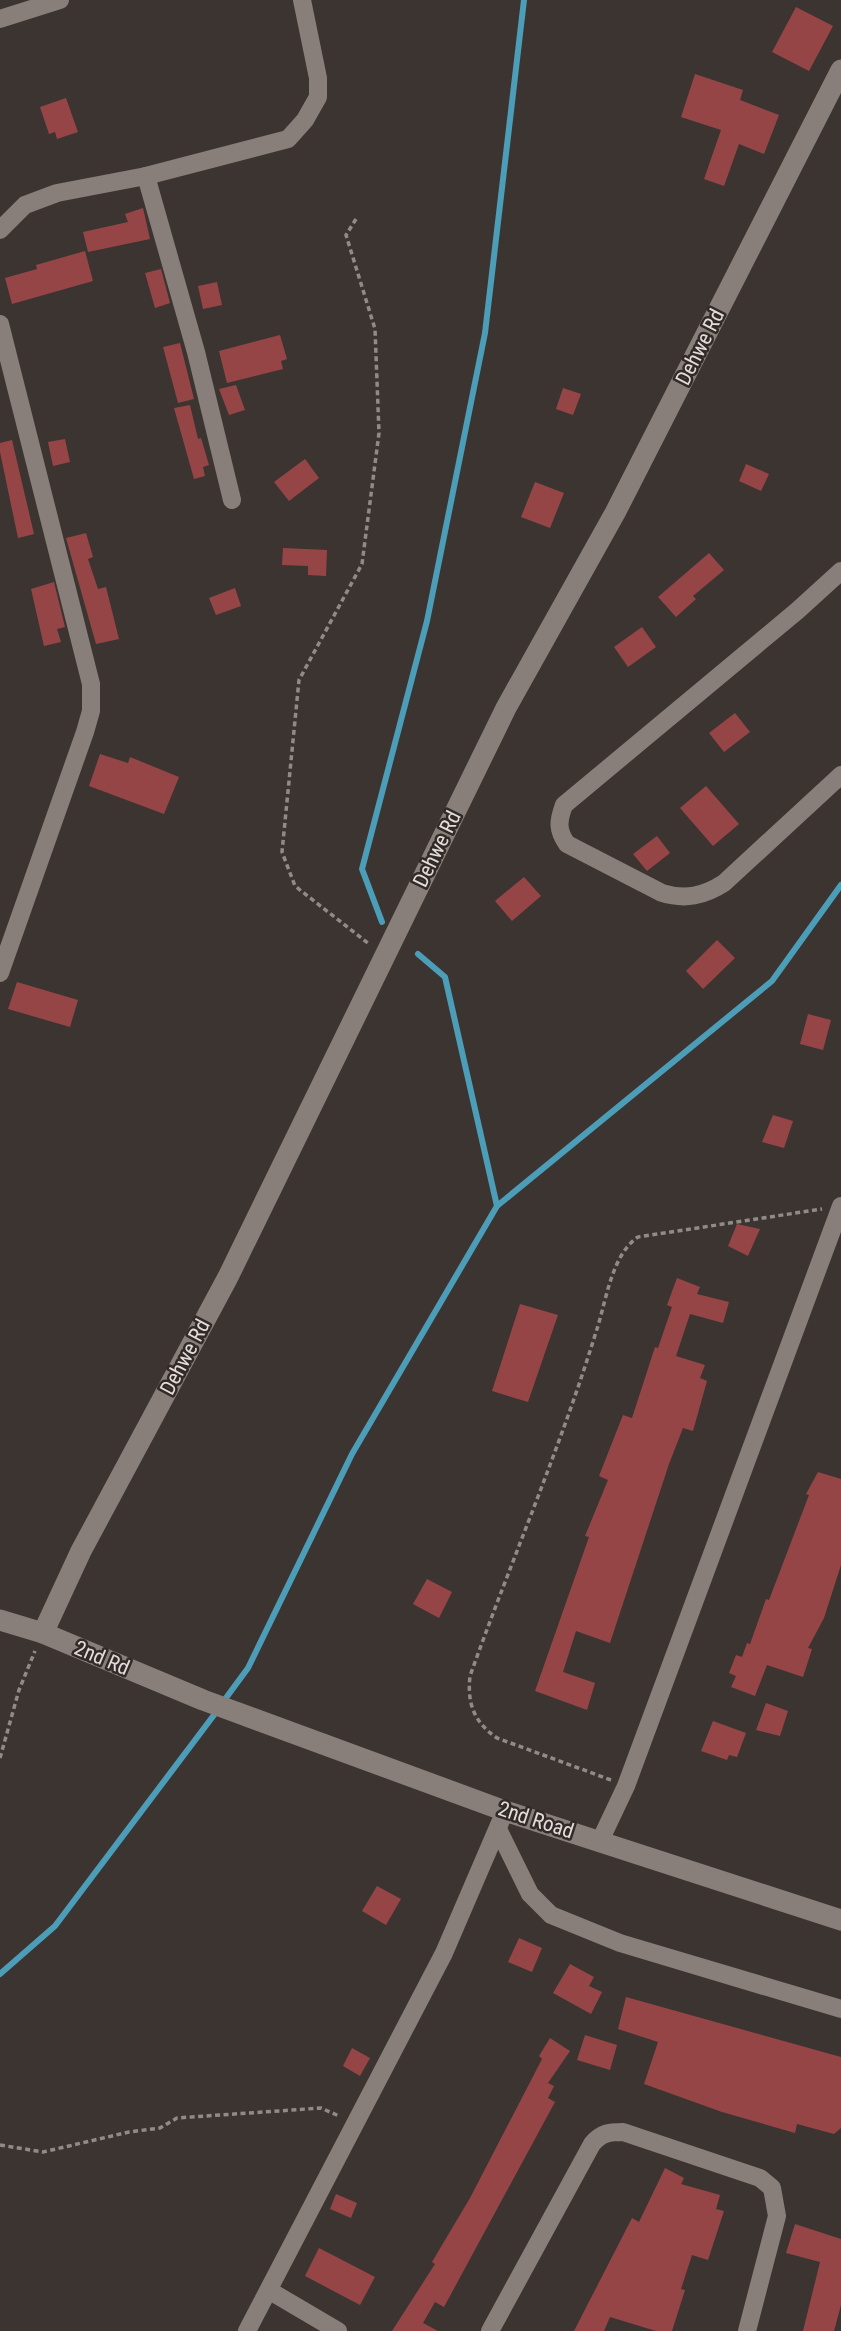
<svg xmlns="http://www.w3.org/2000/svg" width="841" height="2331" viewBox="0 0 841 2331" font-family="'Roboto Condensed',sans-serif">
  <rect width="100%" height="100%" fill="#3c3430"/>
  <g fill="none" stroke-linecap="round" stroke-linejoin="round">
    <!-- stream -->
    <g stroke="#4c9db8" stroke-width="6">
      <path d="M382,922l-20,-53 65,-248 58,-288 39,-333"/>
      <path d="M418,954l27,23 52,229"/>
      <path d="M223,1702l25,-34 104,-214 145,-248 275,-225 69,-96"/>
      <path d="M0,1974l55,-48 162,-215"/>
    </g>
  </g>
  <!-- building -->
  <g fill="#964547">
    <path d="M796,7l37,19 -24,45 -37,-19z"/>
    <path d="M695,74l48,16 -3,10 39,15 -15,39 -25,-10 -15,42 -20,-7 17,-49 -40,-13z"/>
    <path d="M66,98l12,34 -21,7 -2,-7 -6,2 -9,-27z"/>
    <path d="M143,208l7,31 -62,13 -5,-20 45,-10 -3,-8z"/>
    <path d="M85,251l8,30 -81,23 -7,-26 32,-9 -1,-4z"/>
    <path d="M161,269l9,34 -15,5 -10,-35z"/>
    <path d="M217,282l5,23 -19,4 -5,-23z"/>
    <path d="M280,335l7,24 -6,2 2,8 -56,14 -8,-32z"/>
    <path d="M180,343l14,56 -16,4 -15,-56z"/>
    <path d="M236,385l9,25 -16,5 -10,-26z"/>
    <path d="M563,388l18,6 -8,21 -17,-6z"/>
    <path d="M190,405l8,34 3,-1 8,27 -6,2 2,9 -11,3 -20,-71z"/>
    <path d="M65,439l5,23 -17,4 -5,-24z"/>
    <path d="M12,440l22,94 -16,4 -18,-86v-9z"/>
    <path d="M305,459l14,19 -30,23 -15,-19z"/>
    <path d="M746,464l23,10 -8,17 -22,-10z"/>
    <path d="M535,482l29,11 -14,35 -29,-11z"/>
    <path d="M86,533l7,24 -5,2 10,30 8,-2 13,52 -23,5 -30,-106z"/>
    <path d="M283,548l44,2 -1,26 -18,-1v-9l-26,-1z"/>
    <path d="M709,553l15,17 -31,26 3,3 -20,18 -18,-20z"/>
    <path d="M54,582l11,45 -8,2 4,13 -17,4 -13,-57z"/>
    <path d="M235,588l6,18 -25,9 -7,-17z"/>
    <path d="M642,627l14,20 -28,20 -14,-20z"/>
    <path d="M735,713l15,19 -26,20 -15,-19z"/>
    <path d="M100,754l28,9 2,-6 49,20 -15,37 -75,-28z"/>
    <path d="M706,786l33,38 -26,22 -33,-38z"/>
    <path d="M657,836l13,17 -23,18 -14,-17z"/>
    <path d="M524,877l17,19 -29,25 -17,-20z"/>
    <path d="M717,940l18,18 -32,31 -17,-18z"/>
    <path d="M17,982l61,18 -8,27 -62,-18z"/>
    <path d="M808,1014l23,6 -8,30 -23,-6z"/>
    <path d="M773,1115l20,6 -9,27 -22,-6z"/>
    <path d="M737,1224l23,5 -12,27 -20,-10z"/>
    <path d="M677,1278l23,9 -3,7 32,8 -6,21 -33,-9 -14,42 29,9 -5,13 7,3 -14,50 -10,-3 -14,36 -59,179 -34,-12 -13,41 32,11 -8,27 -52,-19 54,-154 -4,-1 23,-56 -9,-4 24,-61 9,3 23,-71 3,1 14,-41 -5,-2z"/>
    <path d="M520,1304l38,11 -30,87 -36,-11z"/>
    <path d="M818,1472l23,7v86l-17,53 -16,30 4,1 -9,28 -36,-12 -12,31 -24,-9 5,-11 -7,-3 7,-18 6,2 5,-14 3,1 16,-45 3,1 40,-105 -3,-1z"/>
    <path d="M427,1579l25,13 -13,26 -26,-14z"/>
    <path d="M766,1703l22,8 -8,25 -24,-6z"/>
    <path d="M713,1721l33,12 -9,24 -8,-2 -2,5 -26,-9z"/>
    <path d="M377,1886l24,13 -15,26 -24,-14z"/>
    <path d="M519,1938l23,10 -10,24 -24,-10z"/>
    <path d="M570,1964l24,13 -5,9 13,6 -11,22 -38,-21z"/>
    <path d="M626,1997l215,60v71l-7,6 -37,-10 -2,9 -73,-21 -78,-28 14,-42 -40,-13z"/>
    <path d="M585,2035l32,10 -7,25 -33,-10z"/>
    <path d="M550,2038l20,13 -22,32 6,3 -6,12 7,4 -111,205 -9,-5 -12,21 15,8h-46l43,-67 -3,-2 38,-64 72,-139 -3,-3z"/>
    <path d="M352,2048l18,10 -10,18 -17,-10z"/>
    <path d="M665,2168l19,10 -3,6 39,11 -4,14 8,2 -16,49 -16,-5 -11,34 4,1 -13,41h-16l-46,-14 -6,14h-30l58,-113 7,4z"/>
    <path d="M336,2194l21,9 -6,15 -21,-9z"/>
    <path d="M795,2224l46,15v66l-7,26h-31l17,-69 -34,-9z"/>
    <path d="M319,2248l56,29 -15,28 -55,-29z"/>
  </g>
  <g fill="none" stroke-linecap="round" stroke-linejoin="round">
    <!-- path -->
    <g stroke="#918b88" stroke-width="3.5" stroke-dasharray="5 3.5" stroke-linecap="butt">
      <path d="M356,219l-10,16 29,94 4,104 -17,131 -63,116 -17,172 13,34 74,58"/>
      <path d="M0,1758l19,-68 16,-39"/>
      <path d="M611,1780l-114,-42c-23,-16 -30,-34 -27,-62 41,-115 90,-227 126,-344 10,-29 15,-77 42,-95l184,-28"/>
      <path d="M0,2145l43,7 86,-20 31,-4 17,-10 144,-10 18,8"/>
    </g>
    <!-- street -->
    <g stroke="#887f7b" stroke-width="18">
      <path d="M0,19l60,-19"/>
      <path d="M146,176l50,176 36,148"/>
      <path d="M0,230l25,-25 32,-12 89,-17 142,-37 17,-19 13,-23v-19l-16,-78"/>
      <path d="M0,324l91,360v27l-6,21 -85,241"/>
      <path d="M841,571l-44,40 -233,194c-6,16 -7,25 3,39l95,49c23,7 42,3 62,-10l117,-108"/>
      <path d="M498,1829l32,65 21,21 69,28 221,66"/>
      <path d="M600,1841l26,-55 215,-580"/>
      <path d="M270,2291l68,40"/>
      <path d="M247,2331l197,-378 61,-142"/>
      <path d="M490,2331l102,-187c9,-11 17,-12 31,-12l137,46 12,10 5,28 -30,115"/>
    </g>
    <!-- secondary -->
    <g stroke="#887f7b" stroke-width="21">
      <path d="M0,1620l43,13 160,67 302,111 336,109"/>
      <path d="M43,1633l38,-82 147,-274 278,-569 109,-195 226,-443"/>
    </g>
  </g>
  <g text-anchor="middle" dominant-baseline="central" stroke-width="5" stroke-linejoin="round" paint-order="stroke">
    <!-- street labels -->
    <g font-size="21" fill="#e2dddb" stroke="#312a27">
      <text transform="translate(700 347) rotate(-63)">Dehwe Rd</text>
      <text transform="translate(437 849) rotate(-64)">Dehwe Rd</text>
      <text transform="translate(185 1357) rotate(-62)">Dehwe Rd</text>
      <text transform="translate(102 1658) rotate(23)">2nd Rd</text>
      <text transform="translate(536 1820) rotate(18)">2nd Road</text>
    </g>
  </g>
</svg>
